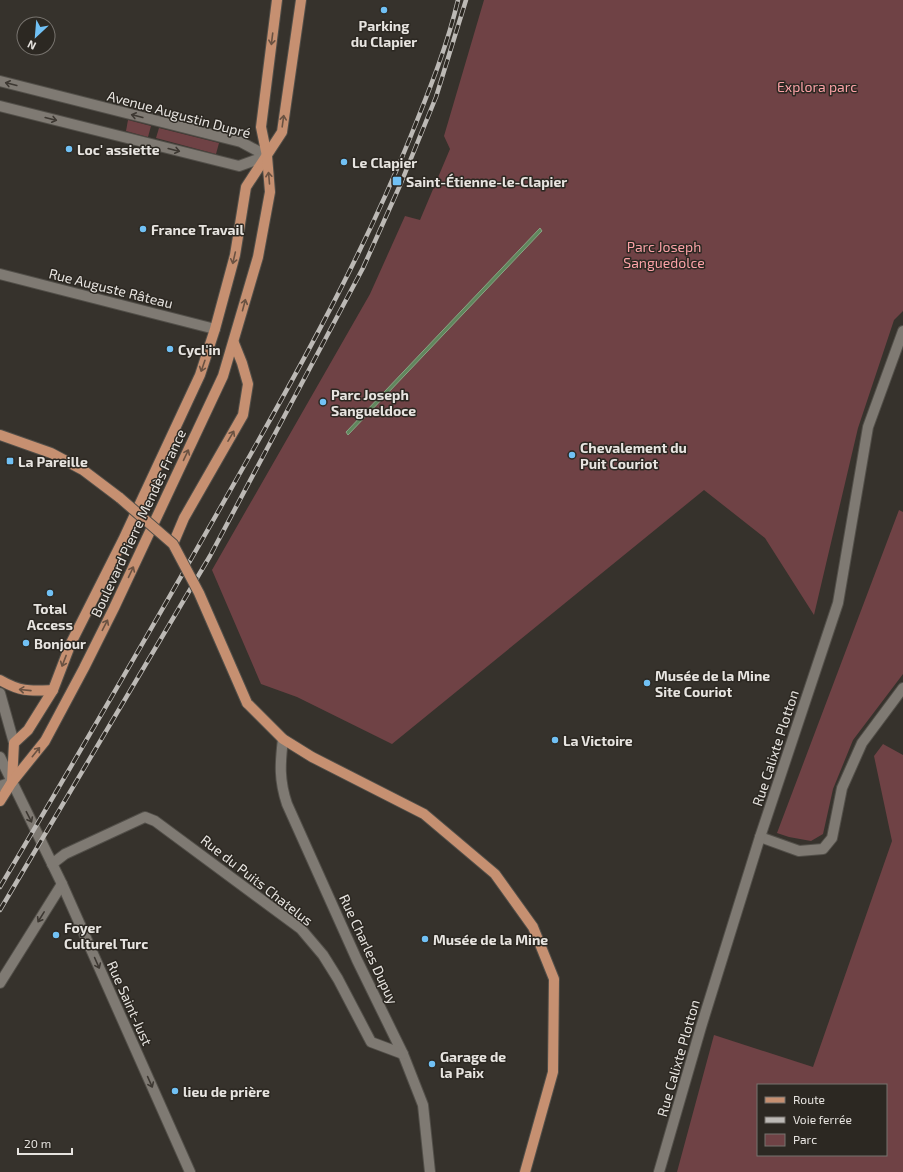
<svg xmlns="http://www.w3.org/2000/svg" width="903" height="1172" viewBox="0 0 903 1172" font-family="'Exo 2',sans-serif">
  <rect width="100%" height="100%" fill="#36322c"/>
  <!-- green -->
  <g fill="#6f4245" fill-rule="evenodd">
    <path d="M484,0h419v311l-9,9 -36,108 -44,187 -49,-77 -61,-48 -312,254 -95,-47 -36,-13 -49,-114 158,-276 35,-78 15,4 30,-71 -6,-13z"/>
    <path d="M128,120l23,6 -3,11 -22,-6z"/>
    <path d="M159,128l60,15 -3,11 -60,-16z"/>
    <path d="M899,510l4,2v162l-50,66 -20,49 -10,45 -12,7 -22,-4 -12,-4z"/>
    <path d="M883,744l20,11v417h-226l37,-137 99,32 79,-226 -18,-85zM758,1085h128v70h-128z"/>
  </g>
  <!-- water -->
  <path fill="#60875d" stroke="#88a384" d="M540,228l2,3 -194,204 -2,-3z"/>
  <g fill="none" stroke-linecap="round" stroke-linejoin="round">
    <defs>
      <g id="minor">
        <path d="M0,81l241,61 26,14"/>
        <path d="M0,106l239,60 28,-10"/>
        <path d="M0,274l215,55"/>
        <path d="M0,693l14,50"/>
        <path d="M283,739c-3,25 -4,41 4,65l70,156 46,94 20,51 7,67"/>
        <path d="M0,757l62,127 128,288"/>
        <path d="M0,786l12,-4"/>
        <path d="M760,837l39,14 24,-2 9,-11 10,-50 20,-45 41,-55"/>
        <path d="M52,864l13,-10 80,-37 10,4 146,108 22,26 15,24 33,63 32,12"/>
        <path d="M0,983l62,-99"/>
        <path d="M659,1172l42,-145 59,-190 78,-234 30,-176 35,-96"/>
      </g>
      <g id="major">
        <path d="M0,435l51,18 32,17 37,28"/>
        <path d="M173,544l11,-26 59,-103 5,-31 -6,-21 -8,-20"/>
        <path d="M0,680c21,12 29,11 53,10"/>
        <path d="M247,703l36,36 29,18 112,57 71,60 38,53 21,52 -1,93 -28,100"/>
        <path d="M12,782l2,-39 14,-13 25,-40 18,-47 52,-103 77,-165 15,-46 20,-74 11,-68 36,-55 19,-132"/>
        <path d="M0,801l12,-19 33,-41 39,-73 30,-60 109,-232 35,-119 12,-65 -3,-36 -6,-29 16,-127"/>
      </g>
    </defs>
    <!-- minor casing -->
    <use href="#minor" stroke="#524f49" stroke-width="12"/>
    <!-- major casing -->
    <use href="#major" stroke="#524f49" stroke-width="12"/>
    <!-- minor -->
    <use href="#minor" stroke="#7f7a73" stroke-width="10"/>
    <!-- major -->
    <use href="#major" stroke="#c69071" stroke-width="10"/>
    <defs>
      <g id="rail">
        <path d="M0,887c87,-147 173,-295 257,-444 56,-99 110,-199 153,-305 18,-45 37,-91 48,-138"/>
        <path d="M0,910l210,-354 153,-288 38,-85 35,-86 30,-97"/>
      </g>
    </defs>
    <!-- rail casing -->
    <use href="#rail" stroke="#bcb9b5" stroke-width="4.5"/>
    <!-- rail -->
    <use href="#rail" stroke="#2c2822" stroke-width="3" stroke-dasharray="9" stroke-linecap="butt"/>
    <defs>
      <path id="major-bridge" d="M120,498l53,46 26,49 48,110"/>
    </defs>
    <!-- major-bridge casing -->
    <use href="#major-bridge" stroke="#524f49" stroke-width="12" stroke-linecap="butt"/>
    <!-- major-bridge -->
    <use href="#major-bridge" stroke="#c69071" stroke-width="10"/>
  </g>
  <!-- one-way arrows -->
  <defs><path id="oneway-shaft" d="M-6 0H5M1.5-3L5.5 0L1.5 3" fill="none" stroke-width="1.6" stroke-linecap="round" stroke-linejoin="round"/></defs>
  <g stroke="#6a5242">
    <use href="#oneway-shaft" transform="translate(272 39) rotate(97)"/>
    <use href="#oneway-shaft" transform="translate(283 121) rotate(-82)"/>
    <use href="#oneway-shaft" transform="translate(269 178) rotate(-95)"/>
    <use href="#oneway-shaft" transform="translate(234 258) rotate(103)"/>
    <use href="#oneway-shaft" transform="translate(244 305) rotate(-75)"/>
    <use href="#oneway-shaft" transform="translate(203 366) rotate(109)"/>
    <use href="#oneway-shaft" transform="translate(231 436) rotate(-60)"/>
    <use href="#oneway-shaft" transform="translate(186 455) rotate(-65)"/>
    <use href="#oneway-shaft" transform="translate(131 572) rotate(-65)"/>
    <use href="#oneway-shaft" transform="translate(105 625) rotate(-63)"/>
    <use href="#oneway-shaft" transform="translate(64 661) rotate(111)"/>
    <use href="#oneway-shaft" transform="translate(25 690) rotate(-174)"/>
    <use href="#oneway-shaft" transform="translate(36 752) rotate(-51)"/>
  </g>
  <g stroke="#3d3832">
    <use href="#oneway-shaft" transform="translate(11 84) rotate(-166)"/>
    <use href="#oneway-shaft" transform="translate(137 116) rotate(-166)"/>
    <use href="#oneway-shaft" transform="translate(51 119) rotate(14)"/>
    <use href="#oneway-shaft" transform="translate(174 150) rotate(14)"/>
    <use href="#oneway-shaft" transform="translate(29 817) rotate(63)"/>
    <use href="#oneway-shaft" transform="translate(41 917) rotate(122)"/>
    <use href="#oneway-shaft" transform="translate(97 963) rotate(66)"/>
    <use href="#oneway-shaft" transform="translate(150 1082) rotate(66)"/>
  </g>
  <!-- markers -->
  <g fill="#71c1f5" stroke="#2c2822" stroke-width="1.5">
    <circle cx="384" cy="10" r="4"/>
    <circle cx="69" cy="149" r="4"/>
    <circle cx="344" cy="162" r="4"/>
    <rect x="392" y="176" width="10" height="10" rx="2"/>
    <circle cx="143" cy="229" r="4"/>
    <circle cx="170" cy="349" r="4"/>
    <circle cx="323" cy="402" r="4"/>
    <circle cx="572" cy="455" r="4"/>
    <rect x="6" y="457" width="8" height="8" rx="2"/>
    <circle cx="50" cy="593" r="4"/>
    <circle cx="26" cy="643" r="4"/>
    <circle cx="647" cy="683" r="4"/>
    <circle cx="555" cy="740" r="4"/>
    <circle cx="56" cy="935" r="4"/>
    <circle cx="425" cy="939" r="4"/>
    <circle cx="432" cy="1064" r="4"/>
    <circle cx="175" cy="1091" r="4"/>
  </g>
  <g text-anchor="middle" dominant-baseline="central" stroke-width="3" stroke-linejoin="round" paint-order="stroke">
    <!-- poi labels -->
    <g font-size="14" font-weight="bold" fill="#e7e4e0" stroke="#2c2822" text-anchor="start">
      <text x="384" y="25" text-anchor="middle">Parking<tspan x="384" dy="16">du Clapier</tspan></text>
      <text x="77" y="149">Loc' assiette</text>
      <text x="352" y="162">Le Clapier</text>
      <text x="406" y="181">Saint-Étienne-le-Clapier</text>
      <text x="151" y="229">France Travail</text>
      <text x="178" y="349">Cycl'in</text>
      <text x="331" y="394">Parc Joseph<tspan x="331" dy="16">Sangueldoce</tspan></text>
      <text x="580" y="447">Chevalement du<tspan x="580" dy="16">Puit Couriot</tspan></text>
      <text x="18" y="461">La Pareille</text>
      <text x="50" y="608" text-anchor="middle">Total<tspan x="50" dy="16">Access</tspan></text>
      <text x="34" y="643">Bonjour</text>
      <text x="655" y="675">Musée de la Mine<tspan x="655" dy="16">Site Couriot</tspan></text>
      <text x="563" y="740">La Victoire</text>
      <text x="64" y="927">Foyer<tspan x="64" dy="16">Culturel Turc</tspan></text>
      <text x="433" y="939">Musée de la Mine</text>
      <text x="440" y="1056">Garage de<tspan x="440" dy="16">la Paix</tspan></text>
      <text x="183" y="1091">lieu de prière</text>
    </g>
    <!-- park labels -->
    <g font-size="14" fill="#fba2a7" stroke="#2c2822">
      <text x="817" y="86">Explora parc</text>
      <text x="664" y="246">Parc Joseph<tspan x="664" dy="16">Sanguedolce</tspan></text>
    </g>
    <!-- street labels -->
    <g font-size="14" fill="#e7e4e0" stroke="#2c2822">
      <text transform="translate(179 114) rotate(15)">Avenue Augustin Dupré</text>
      <text transform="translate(111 288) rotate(14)">Rue Auguste Râteau</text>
      <text transform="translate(138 523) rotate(-65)">Boulevard Pierre Mendès France</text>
      <text transform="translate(775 748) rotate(-72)">Rue Calixte Plotton</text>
      <text transform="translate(257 880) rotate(38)">Rue du Puits Chatelus</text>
      <text transform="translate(369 949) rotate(65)">Rue Charles Dupuy</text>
      <text transform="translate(130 1003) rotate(66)">Rue Saint-Just</text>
      <text transform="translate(678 1058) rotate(-74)">Rue Calixte Plotton</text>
    </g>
  </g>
  <!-- legend -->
  <rect x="757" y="1084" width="130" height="72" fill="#2c2822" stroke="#77736e"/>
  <rect x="765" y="1097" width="20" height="6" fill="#c69071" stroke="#77736e"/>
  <text x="793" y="1104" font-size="12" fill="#e7e4e0">Route</text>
  <rect x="765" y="1117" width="20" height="6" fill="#bcb9b5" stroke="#77736e"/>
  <text x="793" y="1124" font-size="12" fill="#e7e4e0">Voie ferrée</text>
  <rect x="765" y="1134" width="20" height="12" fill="#6f4245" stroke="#77736e"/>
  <text x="793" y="1144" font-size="12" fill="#e7e4e0">Parc</text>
  <!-- north arrow -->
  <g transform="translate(36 36) rotate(206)"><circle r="19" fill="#2c2822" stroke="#77736e"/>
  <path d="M0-3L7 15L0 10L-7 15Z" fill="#71c1f5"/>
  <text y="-6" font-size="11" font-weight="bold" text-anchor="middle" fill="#e7e4e0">N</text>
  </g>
  <!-- scale -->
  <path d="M18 1148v6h54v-6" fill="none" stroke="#e7e4e0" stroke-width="2"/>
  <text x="24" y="1148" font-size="12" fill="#e7e4e0" stroke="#2c2822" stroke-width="3" paint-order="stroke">20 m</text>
</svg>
